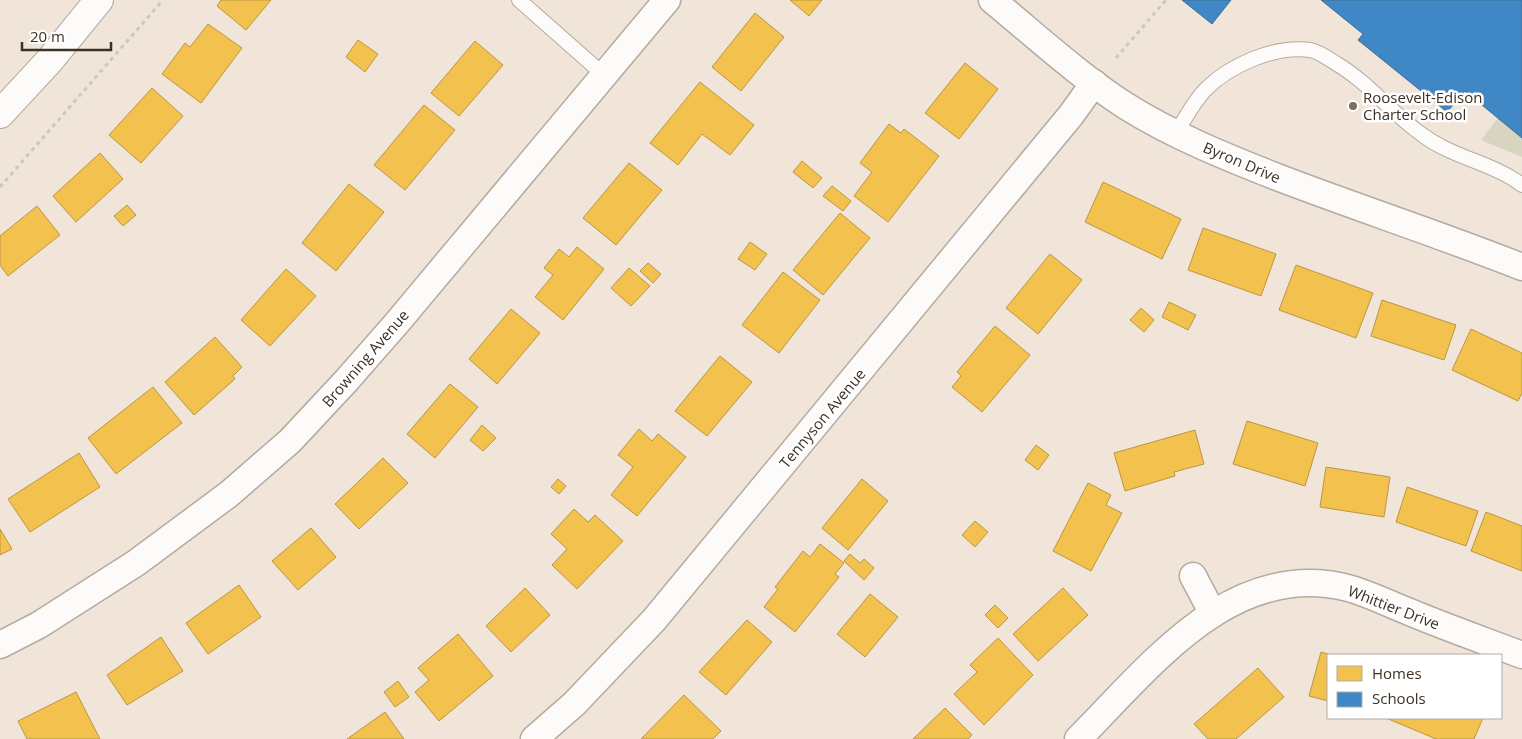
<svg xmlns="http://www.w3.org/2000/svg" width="1522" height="739" viewBox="0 0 1522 739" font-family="'Open Sans',sans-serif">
  <rect width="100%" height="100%" fill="#f1e5d9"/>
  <!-- green -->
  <path fill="#d7d4bf" d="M1522,86v71l-41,-17z"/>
  <!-- homes -->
  <g fill="#f2c14e" stroke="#bb9642">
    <path d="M221,0h50l-25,30 -29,-24z"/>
    <path d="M790,0h32l-13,16z"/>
    <path d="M755,13l29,24 -43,54 -29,-24z"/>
    <path d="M208,24l34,24 -41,55 -39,-29 23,-31 5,4z"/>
    <path d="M358,40l20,14 -13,18 -19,-15z"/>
    <path d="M475,41l28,24 -44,51 -28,-23z"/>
    <path d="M965,63l33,26 -39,50 -34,-26z"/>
    <path d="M700,82l54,43 -24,30 -28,-21 -24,31 -28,-22z"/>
    <path d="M152,88l31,28 -42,47 -32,-28z"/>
    <path d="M424,105l31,25 -50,60 -31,-25z"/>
    <path d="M889,124l12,9 3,-4 35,27 -51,66 -34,-26 18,-24 -12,-9z"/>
    <path d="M100,153l23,26 -47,43 -23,-26z"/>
    <path d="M802,161l20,17 -9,10 -20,-16z"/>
    <path d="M629,163l33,27 -46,55 -33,-27z"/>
    <path d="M1103,182l78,37 -19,40 -77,-37z"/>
    <path d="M349,184l35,28 -48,59 -34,-28z"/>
    <path d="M832,186l19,15 -8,10 -20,-15z"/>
    <path d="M127,205l9,10 -13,11 -9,-10z"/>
    <path d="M37,206l23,29 -52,41 -8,-11v-29z"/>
    <path d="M840,213l30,25 -47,57 -30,-25z"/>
    <path d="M1203,228l73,26 -15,42 -73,-26z"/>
    <path d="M750,242l17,12 -12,16 -17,-11z"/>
    <path d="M577,247l27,22 -41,51 -28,-23 18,-22 -9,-7 15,-19 10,8z"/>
    <path d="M1050,254l32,26 -44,54 -32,-26z"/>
    <path d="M648,263l13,11 -8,9 -13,-12z"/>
    <path d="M1296,265l77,28 -17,45 -77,-28z"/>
    <path d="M629,268l21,18 -19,20 -20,-18z"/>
    <path d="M286,269l30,27 -46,50 -29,-26z"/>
    <path d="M783,272l37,28 -41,53 -37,-28z"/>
    <path d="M1382,300l74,25 -12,35 -73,-24z"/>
    <path d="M1169,302l27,13 -8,15 -26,-13z"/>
    <path d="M1141,308l13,12 -10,12 -14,-12z"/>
    <path d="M511,309l29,24 -43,51 -28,-25z"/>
    <path d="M995,326l35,29 -48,57 -30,-25 9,-11 -4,-4z"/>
    <path d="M1471,329l51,24v40l-4,8 -66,-31z"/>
    <path d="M215,337l27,30 -9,9 2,3 -41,36 -29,-33z"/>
    <path d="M720,356l32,26 -45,54 -32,-25z"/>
    <path d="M450,384l28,23 -43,51 -28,-24z"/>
    <path d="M153,387l29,36 -66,51 -28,-36z"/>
    <path d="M1247,421l71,22 -13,43 -72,-22z"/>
    <path d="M482,425l14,13 -13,13 -13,-11z"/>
    <path d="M639,429l13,12 6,-7 28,23 -49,59 -26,-21 22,-28 -15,-12z"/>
    <path d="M1195,430l9,34 -30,8 1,4 -50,15 -11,-38z"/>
    <path d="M1036,445l13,10 -11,15 -13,-10z"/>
    <path d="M79,453l21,34 -70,45 -22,-33z"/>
    <path d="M383,458l25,25 -49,46 -24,-25z"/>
    <path d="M1326,467l64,10 -6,40 -64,-10z"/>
    <path d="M558,479l8,7 -7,8 -8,-7z"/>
    <path d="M862,479l26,22 -40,49 -26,-22z"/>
    <path d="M1088,483l23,12 -5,10 16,8 -31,58 -38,-20z"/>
    <path d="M1407,487l71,24 -12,35 -70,-24z"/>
    <path d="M574,509l14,13 7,-7 28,26 -46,48 -25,-24 15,-16 -16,-15z"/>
    <path d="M1486,512l36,14v45l-51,-20z"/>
    <path d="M975,521l13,11 -13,15 -13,-12z"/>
    <path d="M311,528l25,29 -38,33 -26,-29z"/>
    <path d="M0,529l12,20 -12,6z"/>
    <path d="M820,544l24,19 -9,11 4,3 -44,55 -31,-25 14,-18 -3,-2 28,-36 7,6z"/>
    <path d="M850,554l10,9 4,-4 10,9 -10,12 -20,-19z"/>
    <path d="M239,585l22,32 -53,37 -22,-31z"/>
    <path d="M525,588l25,27 -39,37 -25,-26z"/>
    <path d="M1063,588l25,27 -50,46 -25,-27z"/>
    <path d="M870,594l28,23 -33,40 -28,-23z"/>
    <path d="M995,605l13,13 -10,10 -13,-13z"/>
    <path d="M747,620l25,22 -46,53 -27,-23z"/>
    <path d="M458,634l35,42 -54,45 -24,-29 14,-12 -11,-12z"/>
    <path d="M161,637l22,34 -56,34 -20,-30z"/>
    <path d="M998,638l35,37 -49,50 -30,-31 23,-22 -7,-7z"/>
    <path d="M1321,652l10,3h-3v46l-19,-5z"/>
    <path d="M1258,668l26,29 -48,42h-28l-14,-15z"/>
    <path d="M398,681l11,16 -14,10 -11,-15z"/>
    <path d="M76,692l24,47h-73l-9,-18z"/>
    <path d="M684,695l37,36 -8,8h-72z"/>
    <path d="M945,708l27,27 -4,4h-55z"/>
    <path d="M385,712l19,27h-57z"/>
    <path d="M1386,718h97l-9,21h-38z"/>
  </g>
  <!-- schools -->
  <g fill="#3f88c5" stroke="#3e6e96">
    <path d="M1182,0h49l-19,24z"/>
    <path d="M1321,0h201v138l-57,-47 -18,21 -89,-72 5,-6z"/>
  </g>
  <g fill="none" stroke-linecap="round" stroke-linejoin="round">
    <defs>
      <g id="service">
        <path d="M519,0l85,75"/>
        <path d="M1176,133c9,-14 18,-32 30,-44 24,-24 69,-44 104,-39 8,1 19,9 27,14 32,19 56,51 87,72 30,22 69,27 98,49"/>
      </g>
      <g id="minor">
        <path d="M992,0c44,36 86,75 134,106 46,29 100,51 151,71 81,31 164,58 245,90"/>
        <path d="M1193,576l20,38"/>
        <path d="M0,645l39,-20 97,-62 93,-69 61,-53 56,-60 50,-57 271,-324"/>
        <path d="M534,739l40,-35 80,-84 417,-505 23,-32"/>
        <path d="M1078,739c72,-72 154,-181 270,-151 22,6 43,17 64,25 36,15 73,28 110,42"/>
      </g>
      <path id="secondary" d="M0,114l50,-54 49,-60"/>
    </defs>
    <!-- service casing -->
    <use href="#service" stroke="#b4aaa0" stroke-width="16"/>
    <!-- minor casing -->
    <use href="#minor" stroke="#b4aaa0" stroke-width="29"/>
    <!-- secondary casing -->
    <use href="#secondary" stroke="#b4aaa0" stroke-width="30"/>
    <!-- path -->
    <g stroke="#ccc7c4" stroke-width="3" stroke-dasharray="4 4" stroke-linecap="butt">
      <path d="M1116,58l50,-58"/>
      <path d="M0,187l163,-187"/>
    </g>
    <!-- service -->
    <use href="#service" stroke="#fdfbf9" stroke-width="14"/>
    <!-- minor -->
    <use href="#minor" stroke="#fdfbf9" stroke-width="26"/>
    <!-- secondary -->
    <use href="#secondary" stroke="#fdfbf9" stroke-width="28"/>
  </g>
  <!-- markers -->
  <circle fill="#7b7065" stroke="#fff" stroke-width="2" cx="1353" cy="106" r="5"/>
  <g text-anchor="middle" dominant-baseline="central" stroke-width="5" stroke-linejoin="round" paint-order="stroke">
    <!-- poi labels -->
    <g font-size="15" fill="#3c3127" stroke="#fff" text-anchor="start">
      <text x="1363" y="97">Roosevelt-Edison<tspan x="1363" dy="17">Charter School</tspan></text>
    </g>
    <!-- street labels -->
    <g font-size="15" fill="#3c3127" stroke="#fff">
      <text transform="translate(1242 162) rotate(23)">Byron Drive</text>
      <text transform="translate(365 358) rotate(-49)">Browning Avenue</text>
      <text transform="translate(822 418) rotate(-50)">Tennyson Avenue</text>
      <text transform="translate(1394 607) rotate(21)">Whittier Drive</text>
    </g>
  </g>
  <!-- legend -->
  <rect x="1327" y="654" width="175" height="65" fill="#ffffff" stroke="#b1ada9"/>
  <rect x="1337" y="666" width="25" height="15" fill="#f2c14e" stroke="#b1ada9"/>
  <text x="1372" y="679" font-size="15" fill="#3c3127">Homes</text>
  <rect x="1337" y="692" width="25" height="15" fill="#3f88c5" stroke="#b1ada9"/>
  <text x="1372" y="704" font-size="15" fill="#3c3127">Schools</text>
  <!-- scale -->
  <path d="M22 42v8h89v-8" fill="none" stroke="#3c3127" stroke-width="2.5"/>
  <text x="30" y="42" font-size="15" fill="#3c3127" stroke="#ffffff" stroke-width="4" paint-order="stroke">20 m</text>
</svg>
